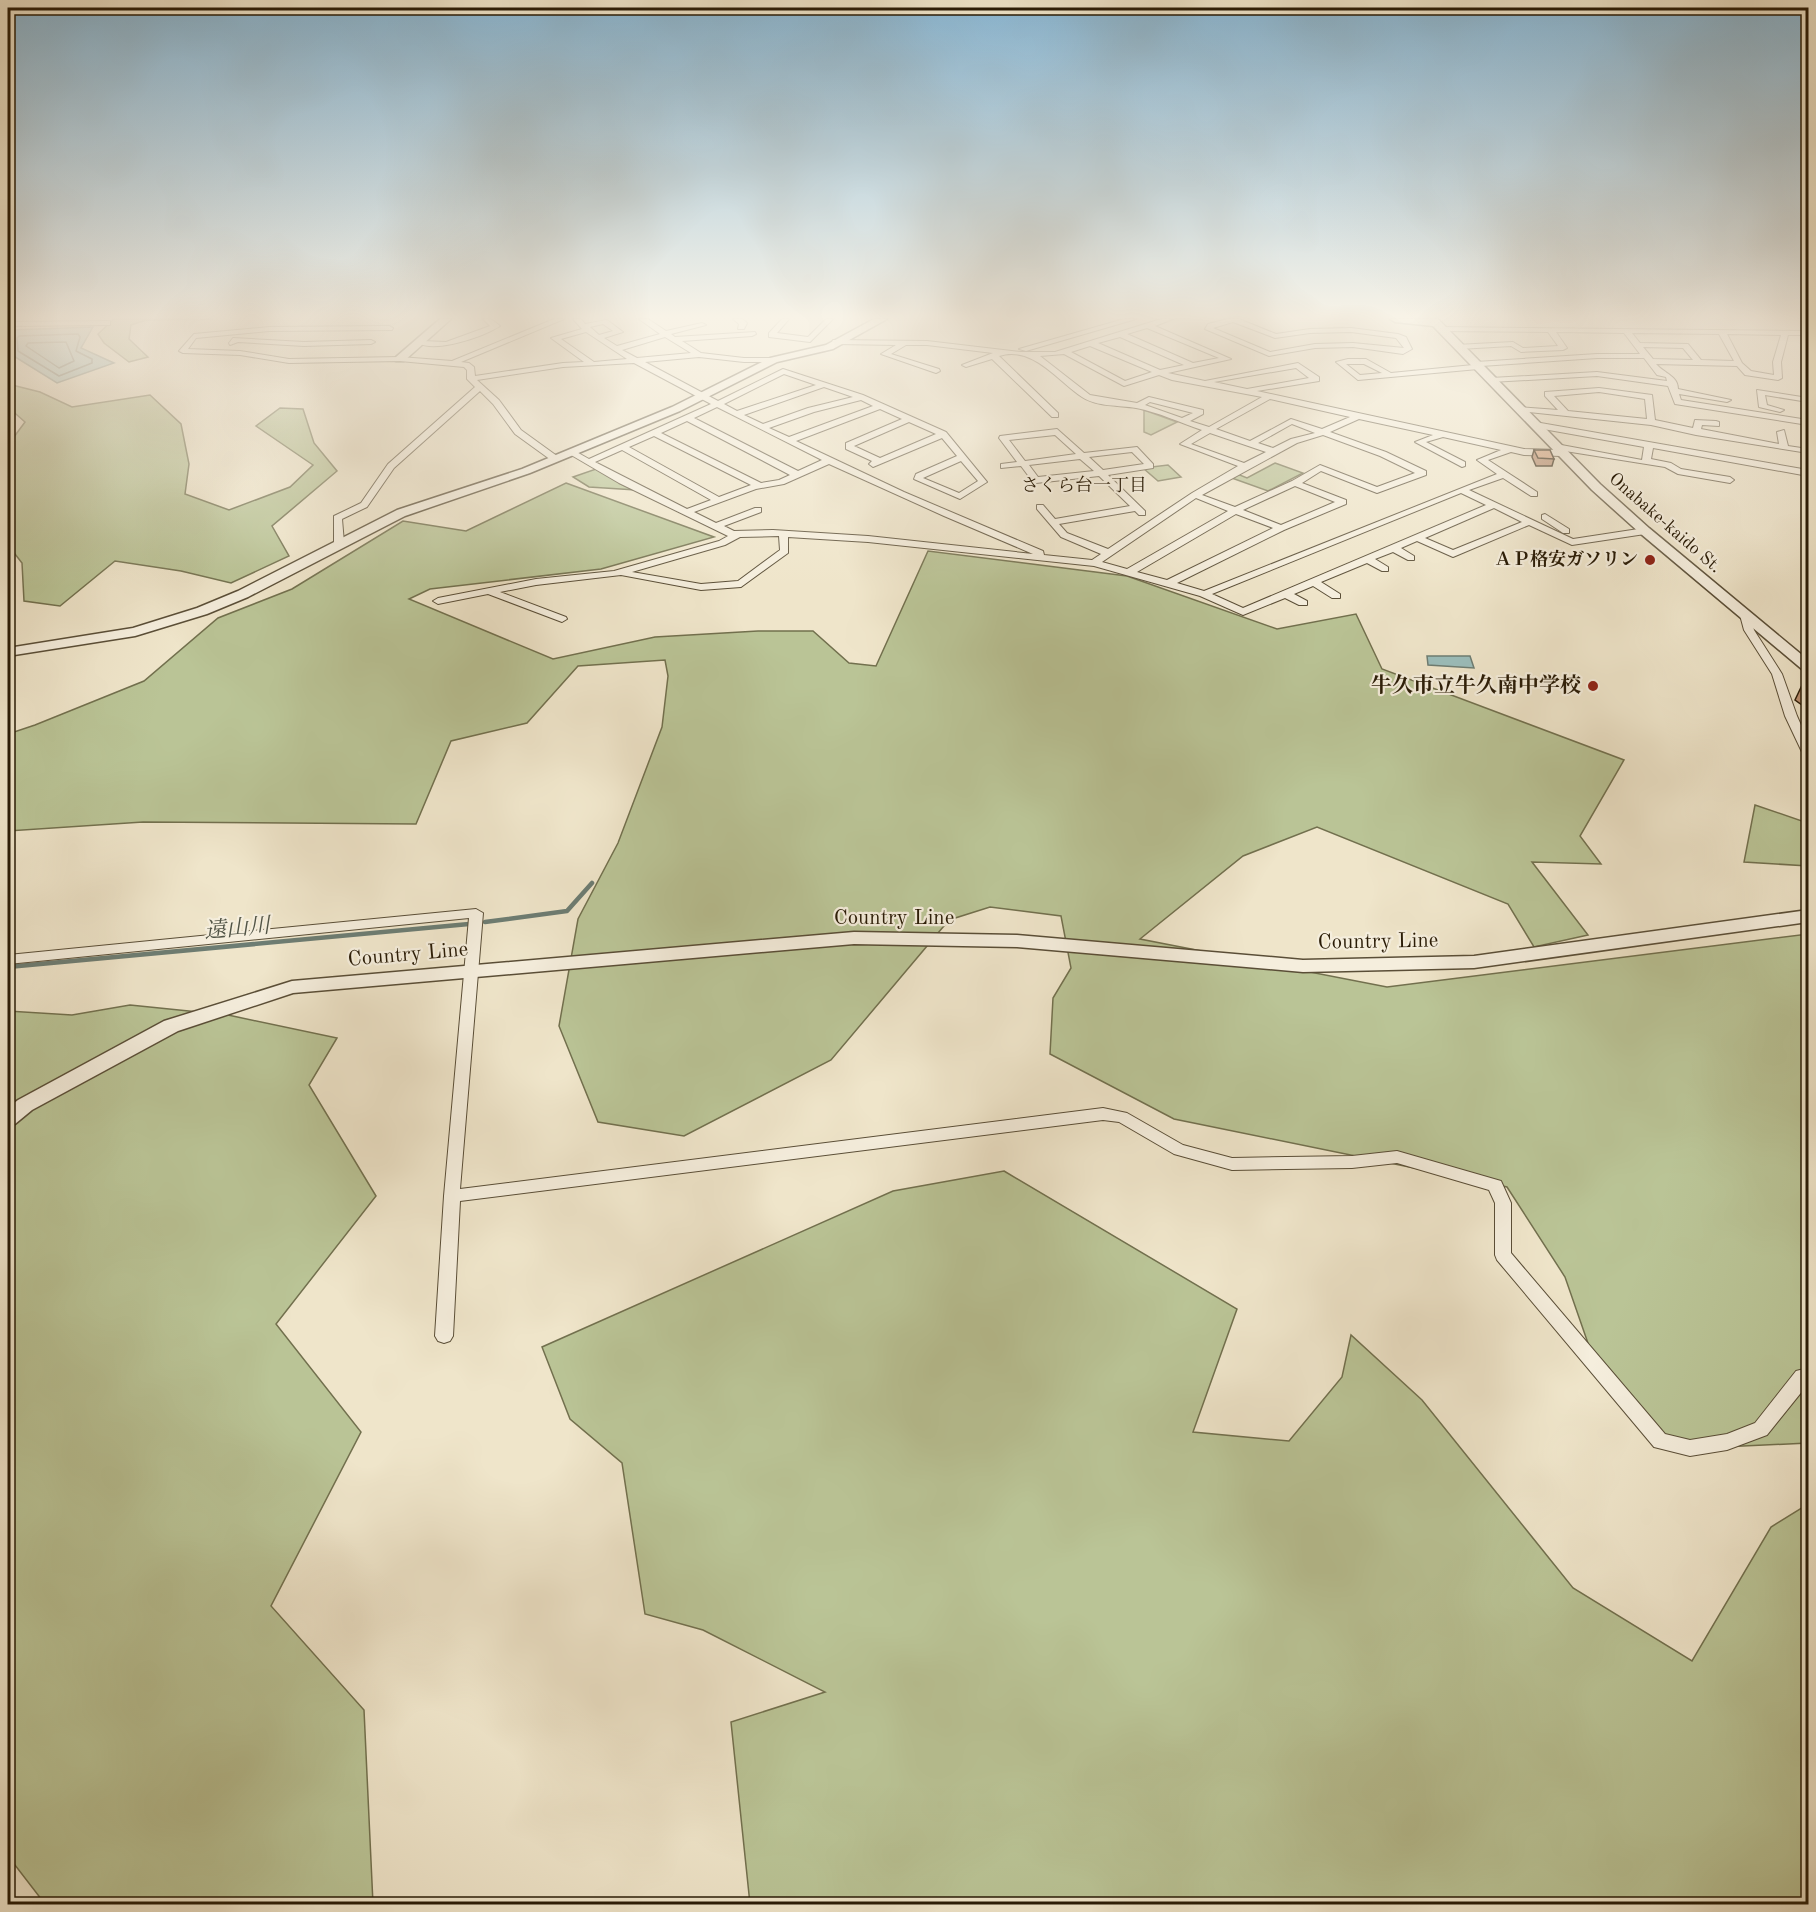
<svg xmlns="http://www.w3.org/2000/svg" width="1816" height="1912" viewBox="0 0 1816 1912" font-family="'Old Standard TT','Noto Serif JP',serif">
  <rect width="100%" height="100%" fill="#efe5ca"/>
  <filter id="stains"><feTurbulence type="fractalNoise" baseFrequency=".00333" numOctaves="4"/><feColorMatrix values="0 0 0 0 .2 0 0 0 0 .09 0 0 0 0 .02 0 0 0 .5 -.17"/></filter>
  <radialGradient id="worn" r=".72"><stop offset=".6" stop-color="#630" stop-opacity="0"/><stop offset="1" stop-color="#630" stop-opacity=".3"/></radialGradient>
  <!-- green -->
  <g fill="#bac496" stroke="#72704e" stroke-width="1.5">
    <path d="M114,319h99l-67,1 -15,5 -2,14 19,18 -19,5 -25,-19 -6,-9z"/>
    <path d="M8,384l32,8 32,15 78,-12 31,29 8,40 -4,30 44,16 61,-23 23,-22 -57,-39 24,-18 23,1 11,34 23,28 -65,55 17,30 -58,27 -50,-12 -66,-10 -55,45 -36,-5 -2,-38 -14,-18v-100l17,-23 -17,-15z"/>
    <path d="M1144,410l33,12 -26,13 -7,-3z"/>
    <path d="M1275,463l28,10 -35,18 -39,-14 6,-4 12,5z"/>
    <path d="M1168,465l13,12 -23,4 -15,-13z"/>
    <path d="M596,469l40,21 -47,-3 -16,-10z"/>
    <path d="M566,483l148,54 -113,32 -171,20 -21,10 144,60 102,-22 103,-6h55l36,32 27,3 52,-115 199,25 150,53 79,-15 26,55 242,91 -44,76 21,28 -69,-2 56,73 -54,12 -26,-43 -191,-77 -74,29 -103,83 247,48 421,-53v509l-128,6 -82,-77 -33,-95 -58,-90 -333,-68 -124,-65 3,-56 18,-30 -10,-52 -71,-9 -41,13 -118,140 -147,76 -86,-14 -39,-96 19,-107 40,-76 44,-116 6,-51 -3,-16 -87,6 -51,57 -76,18 -35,83 -273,-2 -135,9v-97l27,-9 109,-44 74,-63 74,-29 111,-68 63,10z"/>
    <path d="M1755,805l47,16 6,27v18l-64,-4z"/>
    <path d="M130,1005l98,10 109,23 -28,47 67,111 -100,128 85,108 -90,174 93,104 9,194h-328l-37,-48v-845l64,4z"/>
    <path d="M1004,1171l233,138 -44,123 96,9 53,-64 9,-42 71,65 151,188 119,73 79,-134 37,-23v400h-1058l-19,-182 94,-30 -122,-62 -58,-16 -23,-151 -52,-44 -28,-72 351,-156z"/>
  </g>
  <!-- water -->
  <g fill="#9bbebc" stroke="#6d7d73" stroke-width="1.5">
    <path d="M93,327l-12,21 33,15 -57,20 -45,-28 -2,-25z"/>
    <path d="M1427,656h43l4,12 -46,-3z"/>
  </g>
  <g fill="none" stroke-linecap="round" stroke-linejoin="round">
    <!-- shore -->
    <g stroke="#626c61" stroke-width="1.5">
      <path d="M78,334l2,3 -4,14 16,8v4l-33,13 -41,-25 -1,-13 2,-2z"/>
      <path d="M66,342l8,19 -15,7 -33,-22 2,-3z"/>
    </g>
    <!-- stream -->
    <g stroke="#6d7d73" stroke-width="4.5">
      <path d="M485,922l82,-11 25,-28"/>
      <path d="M8,967l461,-43"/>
    </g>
    <defs>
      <g id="minor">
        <path d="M483,319h8l9,7c-17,11 -64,27 -82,17l4,-2 24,1 44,-16z"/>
        <path d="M554,319h10l-103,43 8,1 5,4 1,9 88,-13 21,-1 -33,-24 31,-9 -9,-10h8l4,5 22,-4 16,12 -19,6 13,8 43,-12 -21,-15h9l18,12 36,-8 4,2 -35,9 4,3 80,-5 1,2 -4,2 -70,5 19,12 43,5h30l4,2 -1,2h-33l-45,-5 -54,5 73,39 65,-32 80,26 83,37 41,50 -27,17 -46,-20 2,-5 41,-18 -15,-18 -69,29 -4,-3 3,-3 -26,-12v-6l56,-24 -22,-10 -84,32 108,51 139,59 1,4 48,5 9,-6 -40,-17 -24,-28v-4h6l12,14 75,-13 -31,-30 -63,7 -3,-1 -12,-16 -20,2v-4l16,-2 -18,-24 1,-2 57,-7 27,24 53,-6 16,17v4l-45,7 37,36v4h-6l-4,-4 -76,13 8,9 41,16 84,-56 46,-27 -58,-22 22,-14c-21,-7 -44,-18 -66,-22 -17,-3 -39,-1 -54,-11 -25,-17 -50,-52 -83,-41l59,57v4h-6l-60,-58 -26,8 -4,-2 31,-12 -66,-8h-21l-15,9 48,15 1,2 -4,2 -55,-19 15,-9 -60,-1 -4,-2 1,-2 94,1 94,11h34l106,-33h12l-18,7 76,33 -63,14 37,8 93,-18 21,14v4l-62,10 267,58 36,1 -7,-1 -1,-2 4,-3 86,16 2,-13 -112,-20v-4l3,-1 273,48v6l-155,-28 -2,11 20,4 10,6 49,8 4,3 -4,3 -52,-9 -13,-7 -100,-16v4l-3,1 -38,-1 -13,-3 -23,8 49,32v4h-6l-28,-18 -34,12 104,49 72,-11 5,3 -5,3 -73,11 -43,-20 -76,32 -36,-16 -16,7 13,8v4h-6l-15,-8 -18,7 13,8v4h-6l-15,-8 -46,19 19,12v4h-8l-19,-12 -19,8 13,7v4h-8l-14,-7 -42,17 -43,-19 -106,-30 -226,-24 -80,-5v16l-47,34 -40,3 -80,-15 -85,10 -36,7 66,25 1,2 -5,3 -74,-28 -50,10 -5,-3 5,-3 98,-19 78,-8 105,-30 9,-5 -109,-53 -53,-31 7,-2 16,9 122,-55 -77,-41 -71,4 -86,13 22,20 22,30 36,26v4h-6l-36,-26 -22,-30 -13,-13 -86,77 -27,39 -25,12 2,24 -5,3 -5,-3v-27l27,-13 27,-39 87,-77 -8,-8v-9l-3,-3 -64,-6 -111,2 -49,-8 -57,-2 -4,-2 15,-17 75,-7 120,-1 4,2 -1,2 -123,1 -73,7 -8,11 52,2 49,8 111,-2 52,4zM603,324l10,7 -14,4 -9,-8zM1147,328l72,30 -26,5 -66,-29zM586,332l41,27 -33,3 -33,-23zM665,337l26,16 -54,5 -15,-8zM1120,337l64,28 -24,5 -62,-27zM1090,346l62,26 -27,9 -54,-29zM1064,354l60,32 35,-11 13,5 90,17 -53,30 -19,-6 13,-7v-4l-54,-13 -12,6 -47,-8 -50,-39zM1296,368l13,10 -62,11 -33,-7zM784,374l32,11 -79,26 -13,-7zM824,387l29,10 -45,11 -45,16 -19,-9zM1270,399l80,18 -28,12 -31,-10 -41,22 -34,-12zM861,400l12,6 -84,31 -20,-9 45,-16zM1150,402l43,11 -11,5 -37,-13zM717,407l105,53 -24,11 -104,-53zM1359,419l74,16 -18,7 47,25 3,-1v-4l-39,-20 17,-5 58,13 -24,10 20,14 -293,117 -27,-8 107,-53 62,-26v-4l-44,-17 19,-12 56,22 49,-18v-4l-40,-19 -56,-20zM687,421l103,54 -11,5 -18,3 -100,-50zM909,422l27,12 -56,24 -26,-12zM1292,424l23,9 -24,6 -18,9 -15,-5zM1210,433l56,19 -22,11 -53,-19zM1055,435l21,19 -51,7 -16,-21zM1323,435l57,21 35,17 -38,14 -57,-22 -28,16 -57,26 -33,-12 95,-52zM654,436l97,49 -32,12 -90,-50zM622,450l89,50 -24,9 -92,-47zM1132,452l12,12 -41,6 -14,-13zM1080,459l14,12 -56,6 -9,-12zM961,461l17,20 -19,12 -36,-15zM829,464l115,52 89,38 -165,-18 -95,-6 -39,1 -10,-5 37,-14v-4h-6l-39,15 -22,-11 62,-23 28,-5zM1295,486l40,16 -54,23 -38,-15zM1461,493l25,12 -243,103 -31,-14zM1196,498l32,13 -101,58 -25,-7zM1494,508l28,14 -69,28 -28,-12zM1236,514l37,14 -106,52 -30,-8zM779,536l1,14 -42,31 -37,3 -69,-12 93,-27 15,-8z"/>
        <path d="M733,319h9l5,4 -3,6h-6l1,-5z"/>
        <path d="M782,319h7l-12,14 31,4 18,-18h7l-23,23 -41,-5v-4z"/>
        <path d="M1124,319h12l-110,32 -7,-2z"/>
        <path d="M1228,319h11l37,15 34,-5 41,-1 47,6 8,3 6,12 -9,5 -50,-7 -38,1 -46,8 -64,-27 3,-5zM1233,322l42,16 35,-5 41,-1 45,6 8,10 -51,-5 -38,1 -45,8 -57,-24z"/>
        <path d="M107,321h3v4l-102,1v-4z"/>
        <path d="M1441,327l367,4v4h-20l-7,27 1,16 -4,2 -33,-5 -8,-9 -81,-2c9,10 22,12 22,25l53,11 -4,2 -48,-8 2,6 127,20v5l-133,-21 -7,-18 -71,-10 -106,6 -4,-2 4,-2 106,-6 70,9 -1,-4 -9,-2 -13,-17h-47l-116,8 -3,3 -120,11 -22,-18 12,-3h18l25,14 82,-8 3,-3 121,-8h43l-16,-21 -68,-1 11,16 -4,2 -42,2 -10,-6 -52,3h-3v-4l57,-3 10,6 35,-2 -10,-14 -110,-1v-4zM1632,333l87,1 15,27 -33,-1 -13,-16 -48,-1zM1727,334l54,1 -8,27 1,13 -23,-4 -9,-8zM1643,347l40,1 10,12 -40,-1zM1346,364h18l18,9 -22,2z"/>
        <path d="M233,338l71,4 67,-2 4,2 -4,2 -67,2 -66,-4 -8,3 -1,-2z"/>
        <path d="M1599,388l53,7 3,25 38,8 2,-8 21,1 3,1v4l-17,-1 -1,4 78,15 -2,-12 7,-2 4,16 20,3v4l-112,-18 -45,-10 -132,-14 -4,-2 4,-2 39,3 -13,-14v-4zM1599,392l46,7 2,20 -79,-8 -14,-15z"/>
        <path d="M1757,390l51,8v4l-43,-7 2,10 17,5 -4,2 -21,-5z"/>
        <path d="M1545,514l24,15v4h-6l-21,-14v-4z"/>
        <path d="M1745,612l5,3 4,15 28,44 15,42 11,25v14l-6,-3 -17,-36 -13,-42 -28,-44 -4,-15z"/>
        <path d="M476,909l7,4 -23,276 643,-81 24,5 56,32 49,13 120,-2 45,-5 104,30 10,22v50l154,181 25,6 37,-6 28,-11 41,-52 12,-3v16l-41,51 -40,15 -37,6 -36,-9 -157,-187 -2,-5v-52l-6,-13 -92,-27 -45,5 -120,2 -58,-16 -55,-32 -16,-2 -643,81 -7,135 -3,5 -6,2 -6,-2 -3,-5 9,-140 25,-278 -461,46v-9z"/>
      </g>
      <g id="tertiary">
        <path d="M440,319h11l-47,42h-8v-4z"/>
        <path d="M874,319h13l-54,30 -56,13 -97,49 -150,62 -125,43 -157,81 -41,17 -72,22 -127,20v-8l125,-20 64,-20 41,-17 159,-81 125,-41 150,-62 98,-49 56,-13z"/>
        <path d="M1390,319h48l162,165 49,44 159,132v11l-5,-1 -162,-136 -49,-44 -159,-164 -38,-4z"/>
        <path d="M1808,910v12l-334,46 -171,4 -286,-25 -163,-3 -561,49 -115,38 -146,79 -17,14 -7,2v-18l10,-8 146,-79 128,-40 562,-49 163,3 286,25 171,-4z"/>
      </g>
    </defs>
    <!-- minor casing -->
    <use href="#minor" stroke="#5a4e37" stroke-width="2"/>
    <!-- tertiary casing -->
    <use href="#tertiary" stroke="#5a4e37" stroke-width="3"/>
    <!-- minor -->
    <use href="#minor" fill="#f5eedd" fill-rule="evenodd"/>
    <!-- tertiary -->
    <use href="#tertiary" fill="#f5eedd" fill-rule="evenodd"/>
  </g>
  <!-- wall -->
  <g fill="#bd9072" stroke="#291b06" stroke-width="1.5">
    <path d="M1534,450l20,9 -2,7h-16l-4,-9z"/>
    <path d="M1809,681v29l-14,-10 8,-17z"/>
    <path d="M1809,715v19l-2,-2 1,-3 -4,-4z"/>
  </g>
  <!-- building -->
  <g fill="#dca884" stroke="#291b06" stroke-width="1.5">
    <path d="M1534,450h16l4,9 -16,-1z"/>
    <path d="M1809,681v6l-6,-4z"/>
  </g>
  <!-- sky -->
  <linearGradient id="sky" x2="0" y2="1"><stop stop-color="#89b8d6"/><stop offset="0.54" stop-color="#f8f3e7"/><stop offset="1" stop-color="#f8f3e7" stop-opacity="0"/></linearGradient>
  <rect width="1816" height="587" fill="url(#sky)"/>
  <!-- markers -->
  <g fill="#8f2418" stroke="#f5eedd" stroke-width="2">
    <circle cx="1650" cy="560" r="6"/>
    <circle cx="1593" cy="686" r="6"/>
  </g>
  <g text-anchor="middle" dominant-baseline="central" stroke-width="4.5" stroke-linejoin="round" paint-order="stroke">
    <!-- far-neighbourhood labels -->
    <g font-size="18" fill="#291b06" stroke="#f5eedd">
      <text x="1084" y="486">さくら台一丁目</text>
    </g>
    <!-- far-street labels -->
    <g font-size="18" fill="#291b06" stroke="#f5eedd">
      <text transform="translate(1665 523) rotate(41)">Onabake-kaido St.</text>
    </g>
    <!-- far-poi labels -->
    <g font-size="18" font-weight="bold" fill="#291b06" stroke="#f5eedd" text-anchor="end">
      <text x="1638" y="560">ＡＰ格安ガソリン</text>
    </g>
    <!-- poi labels -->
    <g font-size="21" font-weight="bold" fill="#291b06" stroke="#f5eedd" text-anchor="end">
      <text x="1581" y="686">牛久市立牛久南中学校</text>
    </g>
    <!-- street labels -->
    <g font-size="21" fill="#291b06" stroke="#f5eedd">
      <text x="894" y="918">Country Line</text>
      <text transform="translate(1378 942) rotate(-1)">Country Line</text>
      <text transform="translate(408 955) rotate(-5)">Country Line</text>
    </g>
    <!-- water labels -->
    <g font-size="22" font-style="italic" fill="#515446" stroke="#f5eedd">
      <text transform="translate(237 929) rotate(-5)">遠山川</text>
    </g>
  </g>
  <!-- margin -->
  <rect width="1816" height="1912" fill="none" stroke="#efe5ca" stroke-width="30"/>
  <rect x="9" y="9" width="1798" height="1894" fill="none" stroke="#291b06" stroke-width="3"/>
  <rect x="15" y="15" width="1786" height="1882" fill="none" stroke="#291b06" stroke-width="1.5"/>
  <rect width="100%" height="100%" filter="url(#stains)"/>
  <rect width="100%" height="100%" fill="url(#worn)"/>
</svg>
